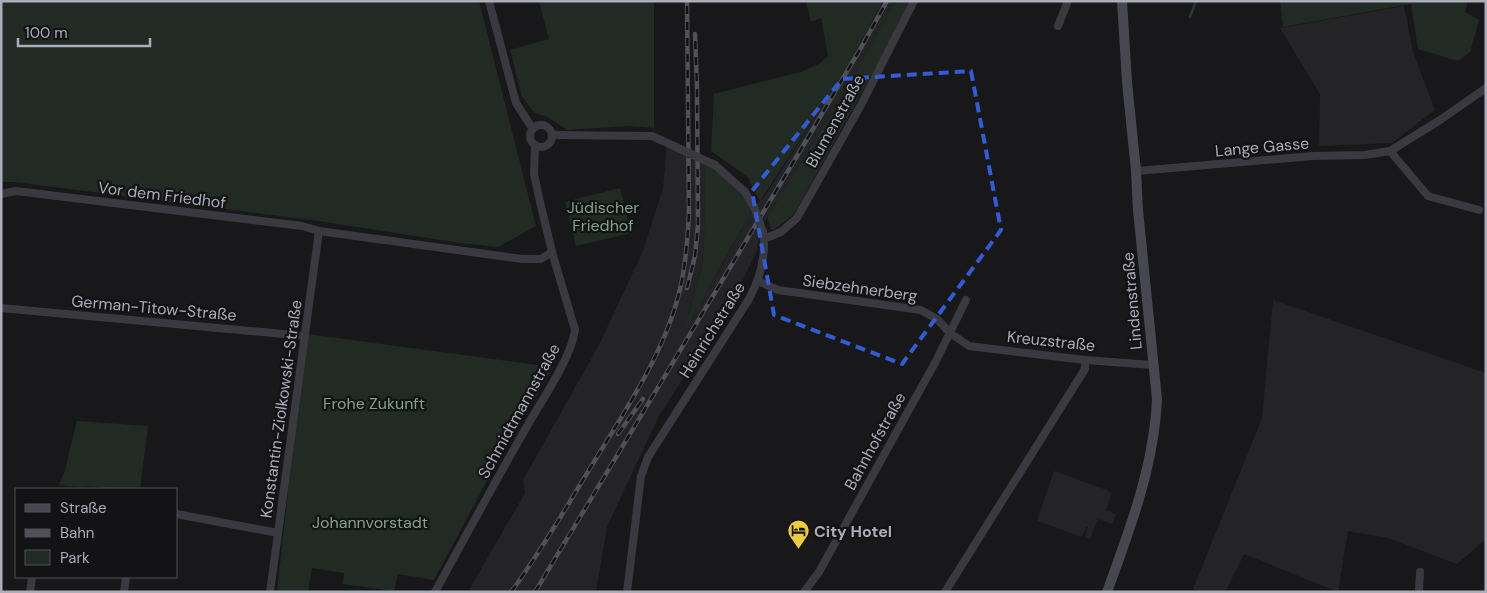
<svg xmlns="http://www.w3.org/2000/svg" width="1487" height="593" viewBox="0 0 1487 593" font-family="'DM Sans',sans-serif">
  <rect width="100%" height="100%" fill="#18181a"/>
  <!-- built -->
  <g fill="#242427">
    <path d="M883,1h13l-56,99 -79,127 -4,23 -18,38 -81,130 -23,49 -28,60 -11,65h-128l57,-99 -2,-13 76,-135 44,-94 20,-63 4,-46 38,19v62l-3,45 -15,50 29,-42 38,-69 11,-11 84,-132z"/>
    <path d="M1404,6l9,46 22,58 -43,33 -73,3 1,-52 -40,-66z"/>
    <path d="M1273,300l213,73v166l-29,25 -69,-26 -40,-7 -10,61 -94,-38 -19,38h-26l-6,-3 69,-171z"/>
    <path d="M1054,471l53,19v1l5,2 -6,17 10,4 -4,10 -14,-5 -8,20 -5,-2 3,-10h-2l-4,10 -45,-16z"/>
  </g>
  <!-- green -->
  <g fill="#222a24">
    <path d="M1,1h478l57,225 -38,21 -38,-4 -141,-22 -304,-39h-14z"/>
    <path d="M539,1h115v127l-23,-2 -64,4 -19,-13 -13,-4 -13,-16 -12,-47 39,-11z"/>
    <path d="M806,1h77l-34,63 -89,137 -10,-18 -1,-5 -38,-27 3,-57 87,-22 18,-8 9,-8 -7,-38 -10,4z"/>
    <path d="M896,1h17l-119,213 -20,16 -3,-1 -4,-12 73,-117z"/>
    <path d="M1280,1h188l-3,11 14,8 -9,32 -12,9 -40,-12 -7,-45 -128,23z"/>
    <path d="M705,161l10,4 39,42 -71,126 19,-65 3,-45z"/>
    <path d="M620,188l11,45 -55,13 -11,-44z"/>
    <path d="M307,334l246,33 -65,112 -54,101 -36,-6 -4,17 -51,-7 1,-11 -32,-5 -4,24h-31l15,-139z"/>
    <path d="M77,421l71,5 -8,63h-29l-20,-3 -13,1 -19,-2 6,-15z"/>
  </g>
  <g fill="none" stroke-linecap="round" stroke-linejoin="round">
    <!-- stream -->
    <path stroke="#2e343d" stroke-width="2.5" d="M1190,17l6,-16"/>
    <!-- street -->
    <g stroke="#39393f" stroke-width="8">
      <path d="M489,1l27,102 16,25"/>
      <path d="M1058,26l10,-25"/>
      <circle cx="541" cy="136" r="11"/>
      <path d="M552,135l100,1"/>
      <path d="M1390,151l38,45 51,14"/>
      <path d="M715,165l30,27 9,15"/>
      <path d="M1136,171l177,-15 52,-1 25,-4 50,-31 46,-32"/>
      <path d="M1,194l15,-3 286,35 17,5 203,28h19l11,-7"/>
      <path d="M764,239l17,-7 16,-14 64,-113 53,-104"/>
      <path d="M758,281l20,9 143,20 16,9 13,14 19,13 116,14 68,5"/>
      <path d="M1,308l304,28"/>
      <path d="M176,514l102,19"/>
      <path d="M30,592l2,-15"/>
      <path d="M124,592l2,-15"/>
      <path d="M270,592l49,-361"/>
      <path d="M435,592c30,-55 60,-110 91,-164 15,-27 45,-69 49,-98l-23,-78 -12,-50 -6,-28 1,-28"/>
      <path d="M627,592l14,-116 7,-19 101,-158c11,-21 18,-43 14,-67"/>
      <path d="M804,592l15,-20 117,-211 30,-61"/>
      <path d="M945,592l140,-223v-9"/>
      <path d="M1419,592l1,-20"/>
    </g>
    <!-- secondary -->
    <path stroke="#47484f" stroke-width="10" d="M1107,592c23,-63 47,-126 50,-193l-19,-189 -2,-39 -9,-89 -5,-81"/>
    <defs>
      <g id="rail">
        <path d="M687,288l8,-32 3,-31 -1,-137 -2,-54"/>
        <path d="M618,434l25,-35"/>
        <path d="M511,592c29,-39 53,-81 78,-122 35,-58 80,-122 93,-190 4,-22 6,-45 7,-67l-2,-212"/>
        <path d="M535,592l265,-441 62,-105 25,-45"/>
      </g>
    </defs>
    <!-- rail casing -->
    <use href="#rail" stroke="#505158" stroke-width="4.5"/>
    <!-- rail -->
    <use href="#rail" stroke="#131315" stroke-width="2.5" stroke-dasharray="8" stroke-linecap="butt"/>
    <!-- street-bridge -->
    <g stroke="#39393f" stroke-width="8">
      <path d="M652,136l63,29"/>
      <path d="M754,207l9,25"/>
    </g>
  </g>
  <!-- marked area -->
  <path fill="none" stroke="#325cd3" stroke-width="4" stroke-dasharray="10 6" stroke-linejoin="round" d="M971,71l30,159 -99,134 -128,-49 -22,-124 90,-112z"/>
  <!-- icons -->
  <defs>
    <symbol id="hotel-pin" viewBox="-11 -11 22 30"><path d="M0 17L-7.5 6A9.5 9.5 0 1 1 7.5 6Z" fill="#eacc40" stroke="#131315"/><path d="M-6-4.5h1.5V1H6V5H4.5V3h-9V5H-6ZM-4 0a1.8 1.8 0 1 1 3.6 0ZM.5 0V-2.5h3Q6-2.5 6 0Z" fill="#111"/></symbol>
  </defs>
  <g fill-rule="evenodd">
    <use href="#hotel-pin" x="786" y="518" width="25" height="34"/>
  </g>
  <g text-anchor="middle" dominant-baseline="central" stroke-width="4.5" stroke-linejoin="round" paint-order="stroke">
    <!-- street labels -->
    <g font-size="16" fill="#abadb9" stroke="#131315">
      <text transform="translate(835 121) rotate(-61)">Blumenstraße</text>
      <text transform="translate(1262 147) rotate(-5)">Lange Gasse</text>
      <text transform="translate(162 195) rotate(7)">Vor dem Friedhof</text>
      <text transform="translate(860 288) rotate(8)">Siebzehnerberg</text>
      <text transform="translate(1132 301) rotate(-95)">Lindenstraße</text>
      <text transform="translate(154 308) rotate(5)">German-Titow-Straße</text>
      <text transform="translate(712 330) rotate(-58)">Heinrichstraße</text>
      <text transform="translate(1051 341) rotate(6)">Kreuzstraße</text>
      <text transform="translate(281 409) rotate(-82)">Konstantin-Ziolkowski-Straße</text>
      <text transform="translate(519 411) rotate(-61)">Schmidtmannstraße</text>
      <text transform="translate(875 441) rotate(-61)">Bahnhofstraße</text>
    </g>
    <!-- park labels -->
    <g font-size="16" fill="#83a38a" stroke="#131315">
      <text x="603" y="207">Jüdischer<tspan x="603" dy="18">Friedhof</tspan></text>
      <text x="374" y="403">Frohe Zukunft</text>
      <text x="370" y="522">Johannvorstadt</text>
    </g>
    <!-- poi labels -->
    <g font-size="16" font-weight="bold" fill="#abadb9" stroke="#131315" text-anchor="start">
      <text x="814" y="531">City Hotel</text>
    </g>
  </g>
  <!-- border -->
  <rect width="1487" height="593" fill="none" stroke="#abadb9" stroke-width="5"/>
  <!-- legend -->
  <rect x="15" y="488" width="162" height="90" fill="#131315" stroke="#505157"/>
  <rect x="25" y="504" width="25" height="8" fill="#47484f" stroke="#505157"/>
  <text x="60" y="513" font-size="15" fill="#abadb9">Straße</text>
  <rect x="25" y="529" width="25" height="8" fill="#505158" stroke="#505157"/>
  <text x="60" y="538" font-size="15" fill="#abadb9">Bahn</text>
  <rect x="25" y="550" width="25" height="15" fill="#222a24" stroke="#505157"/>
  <text x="60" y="563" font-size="15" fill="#abadb9">Park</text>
  <!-- scale -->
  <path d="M18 38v8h132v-8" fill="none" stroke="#abadb9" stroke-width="2.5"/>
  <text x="25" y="38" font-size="15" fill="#abadb9" stroke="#131315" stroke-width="4" paint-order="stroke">100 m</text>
</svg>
